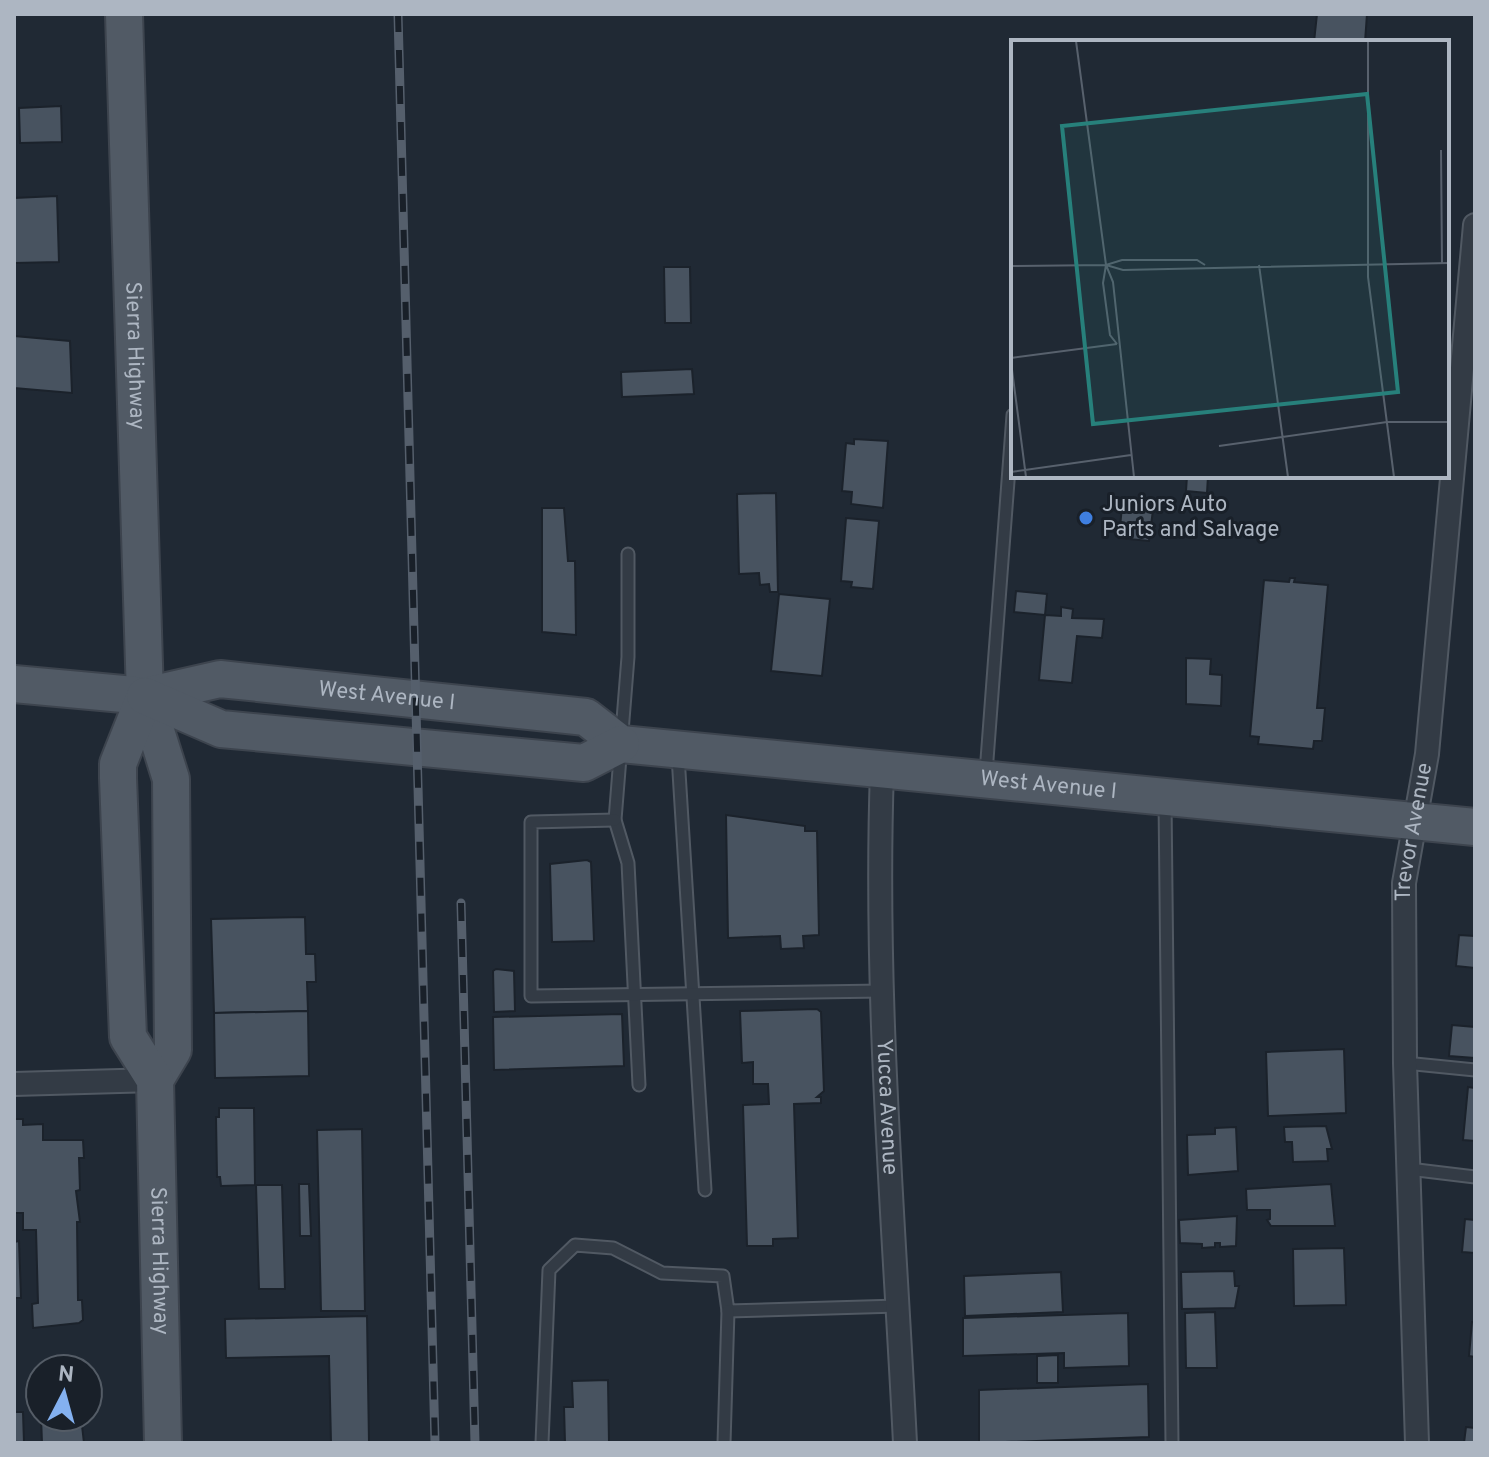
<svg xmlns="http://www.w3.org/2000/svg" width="1489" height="1457" viewBox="0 0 1489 1457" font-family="Overpass,sans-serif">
  <rect width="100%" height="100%" fill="#202934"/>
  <!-- building -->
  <g fill="#485360" stroke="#1b222b" stroke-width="2">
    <path d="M1317,14h50l-2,28h-51z"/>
    <path d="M61,106l1,36 -42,1 -1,-35z"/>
    <path d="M57,196l2,66 -45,1v-65z"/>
    <path d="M664,267h26l1,56h-26z"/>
    <path d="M14,336l56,5 2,52 -58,-5z"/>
    <path d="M692,369l2,25 -72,3 -1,-25z"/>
    <path d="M854,439l34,2 -5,67 -32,-4 1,-12 -10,-1 4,-48 8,1z"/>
    <path d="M1187,476h21l-1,17 -21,-2z"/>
    <path d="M776,493l2,99h-8l-1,-8 -9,1 -1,-12 -20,1 -2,-80z"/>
    <path d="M1122,506l31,4 -4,31 -30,-3z"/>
    <path d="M542,508h22l4,53h7l1,74 -34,-3z"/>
    <path d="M846,518l33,3 -6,68 -22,-2 1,-5 -11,-1z"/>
    <path d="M1290,578h5l-1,4 34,3 -11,123h8l-3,33h-8l-1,8 -55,-5 1,-7 -9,-1 14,-156 25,2z"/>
    <path d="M1016,591l31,3 -2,21 -31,-3z"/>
    <path d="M779,594l51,5 -8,77 -51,-5z"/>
    <path d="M1061,607l12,2 -1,9 32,1 -2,19 -25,-2 -5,47 -33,-3 6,-65 16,1z"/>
    <path d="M1186,658l25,1 -1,15 12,1 -1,31 -35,-2z"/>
    <path d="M726,815l79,11v5h12l2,104 -16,1 1,12 -23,1 -1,-13 -52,2z"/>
    <path d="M587,860l4,2 3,79 -42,1 -2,-78z"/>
    <path d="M305,917l1,37h9l1,28h-9l1,29 -94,2 -3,-94z"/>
    <path d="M1459,935l16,1v32l-19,-2z"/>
    <path d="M496,969l18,2 1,40 -21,1 -1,-41z"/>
    <path d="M817,1009l4,3 3,79 -7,6h4v6l-27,1 4,134 -25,1v7h-26l-4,-141 26,-1 -1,-20h-15v-22l-11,1 -2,-52z"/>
    <path d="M308,1011l1,65 -94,2 -1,-65z"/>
    <path d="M622,1014l2,52 -130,4 -1,-53z"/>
    <path d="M1452,1025l23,2v31l-26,-2z"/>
    <path d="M1344,1049l2,64 -78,3 -2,-64z"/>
    <path d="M1468,1087l7,1v53l-12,-1z"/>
    <path d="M219,1108h35l1,77 -34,1 -1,-9h-3l-1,-60h3z"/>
    <path d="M14,1119h9v6l20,-1v16h40l1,18h-5l1,32 -4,1 4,31h-3l1,78h4l1,20 -4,3 -46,5 -1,-24 6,-1 -2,-73h-13v-17h-9z"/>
    <path d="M1326,1126l6,23h-5l1,12 -35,1 -1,-20h-7l-1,-15z"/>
    <path d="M1236,1127l2,44 -50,4 -1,-40 28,-1v-6z"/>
    <path d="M362,1129l3,182h-44l-4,-181z"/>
    <path d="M299,1184h10l2,52h-11z"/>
    <path d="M1331,1184l4,42h-64l-4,-6 3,-1v-9h-23l-1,-21z"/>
    <path d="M256,1185h26l3,104h-26z"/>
    <path d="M1237,1216l-1,30 -16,1v-4h-5v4l-13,1v-4l-22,-1 -1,-23z"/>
    <path d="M1465,1219l10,1v33l-13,-1z"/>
    <path d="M19,1241l2,57h-7v-56z"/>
    <path d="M1344,1248l2,57 -52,1 -1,-57z"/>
    <path d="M1234,1271l1,15h4l-4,22 -53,1 -1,-37z"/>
    <path d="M1061,1272l2,40 -98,4 -1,-40z"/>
    <path d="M1215,1312l2,56h-31l-1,-55z"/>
    <path d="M1128,1313l1,53 -65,2v-15l-101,3v-38z"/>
    <path d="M367,1316l2,127h-38l-2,-87 -103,2 -1,-39z"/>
    <path d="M1472,1322h3v35l-6,-1z"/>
    <path d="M1058,1355v28h-21v-27z"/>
    <path d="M40,1380v26h-6l-1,-25z"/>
    <path d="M608,1380l1,63h-44l-1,-36h9l-1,-26z"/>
    <path d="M1148,1384l1,53 -170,6v-53z"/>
    <path d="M14,1412h9l1,31h-10z"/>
    <path d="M41,1417h40l3,26h-42z"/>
    <path d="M1466,1427l9,1v15h-11z"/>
  </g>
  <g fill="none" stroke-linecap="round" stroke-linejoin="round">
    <defs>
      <g id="lane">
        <path d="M628,554v103l-13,163 13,43 11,222"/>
        <path d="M678,756l27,434"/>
        <path d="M986,773l27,-358"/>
        <path d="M1165,800l7,643"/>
        <path d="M615,820l-84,2v174l352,-5"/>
        <path d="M1405,1063l70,7"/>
        <path d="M1409,1169l66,8"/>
        <path d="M542,1443l7,-173 26,-25 38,3 49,25 61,3 5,35 170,-5"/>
        <path d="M724,1443l4,-132"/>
      </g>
      <g id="street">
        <path id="s1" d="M882,771c-8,222 12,450 23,672"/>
        <path d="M14,1084l141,-4"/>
        <path id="s2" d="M1417,1443l-12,-380 -1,-180 23,-129 48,-529"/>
      </g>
      <g id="primary">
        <path id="s3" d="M124,14l21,682 26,83 2,271 -18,30"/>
        <path id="s4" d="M14,684l131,12 75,-17 366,38 35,27 854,83"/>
        <path id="s5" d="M145,696l-27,68v14l10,259 27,43 8,363"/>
        <path d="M145,696l76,33 363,34 37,-19"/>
      </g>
    </defs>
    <!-- lane casing -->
    <use href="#lane" stroke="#515963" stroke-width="15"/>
    <!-- street casing -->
    <use href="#street" stroke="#515963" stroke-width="26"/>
    <!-- primary casing -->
    <use href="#primary" stroke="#3d444e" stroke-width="40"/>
    <!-- lane -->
    <use href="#lane" stroke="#333b45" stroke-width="11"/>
    <!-- street -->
    <use href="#street" stroke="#333b45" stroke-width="22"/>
    <!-- primary -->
    <use href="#primary" stroke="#515a65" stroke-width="36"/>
    <defs>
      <g id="rail">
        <path d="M398,14l37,1429"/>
        <path d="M461,903l14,540"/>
      </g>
    </defs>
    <!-- rail casing -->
    <use href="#rail" stroke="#555f6c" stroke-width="9"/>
    <!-- rail -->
    <use href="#rail" stroke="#192029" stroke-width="6" stroke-dasharray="18" stroke-linecap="butt"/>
  </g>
  <!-- markers -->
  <circle fill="#3f7fe0" stroke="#192029" stroke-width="3" cx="1086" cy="518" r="8"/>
  <g text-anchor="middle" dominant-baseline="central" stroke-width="6" stroke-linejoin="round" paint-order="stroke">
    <!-- street labels -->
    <g font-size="22" fill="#adb6c2" stroke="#192029">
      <text stroke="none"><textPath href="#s3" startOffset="342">Sierra Highway</textPath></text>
      <text stroke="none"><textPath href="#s4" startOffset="376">West Avenue I</textPath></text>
      <text stroke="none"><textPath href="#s4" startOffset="1050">West Avenue I</textPath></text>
      <text stroke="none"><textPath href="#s2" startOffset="612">Trevor Avenue</textPath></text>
      <text stroke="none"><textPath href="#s1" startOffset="336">Yucca Avenue</textPath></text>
      <text stroke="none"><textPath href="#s5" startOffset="578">Sierra Highway</textPath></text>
    </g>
    <!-- poi labels -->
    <g font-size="22" fill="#adb6c2" stroke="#192029" text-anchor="start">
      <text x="1102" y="505">Juniors Auto<tspan x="1102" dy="25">Parts and Salvage</tspan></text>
    </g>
  </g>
  <!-- overview -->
  <g transform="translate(1011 40)">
    <rect width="438" height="438" fill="#202934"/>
    <path fill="none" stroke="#58616d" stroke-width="2" d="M65,1l30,224 7,17 21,195M357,1v236l26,200M430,110l1,113M95,225l17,5 326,-7M95,225l-3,18 7,52 7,9M248,225l29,212M0,226l95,-1 16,-5h75l8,5M0,318l106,-14M0,322l15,115M208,406l168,-24h62M0,432l120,-17"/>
    <path fill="#27807b" fill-opacity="0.15" stroke="#27807b" stroke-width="4" d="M356,54l31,298 -305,32 -31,-298z"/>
    <rect width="438" height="438" fill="none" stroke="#adb6c2" stroke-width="4"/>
  </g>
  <!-- border -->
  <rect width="1489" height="1457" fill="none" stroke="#adb6c2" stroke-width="32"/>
  <!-- north arrow -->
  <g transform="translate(64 1393) rotate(6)"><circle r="38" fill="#192029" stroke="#545c66" stroke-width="2"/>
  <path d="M0-6L14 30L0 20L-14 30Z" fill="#84b1f0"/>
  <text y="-12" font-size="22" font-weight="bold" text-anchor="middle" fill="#adb6c2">N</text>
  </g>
</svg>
